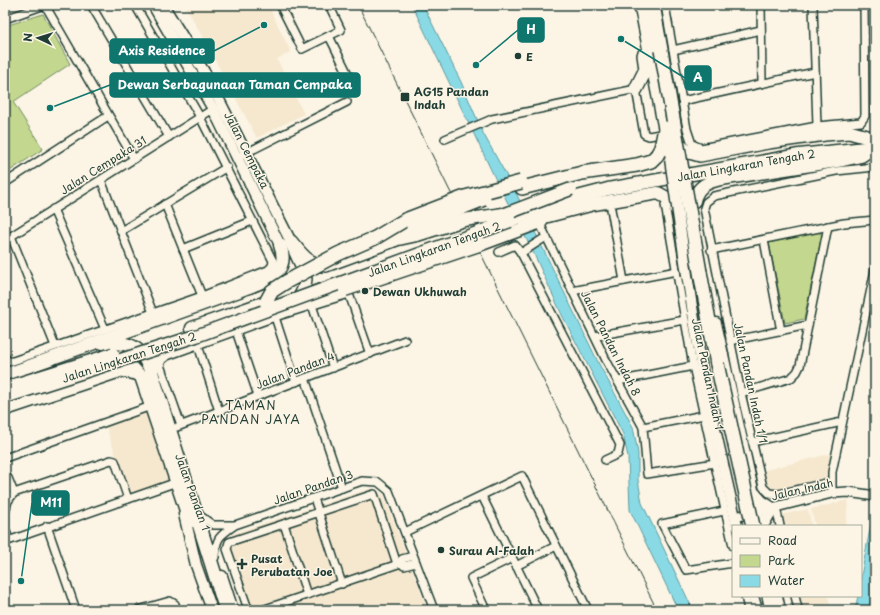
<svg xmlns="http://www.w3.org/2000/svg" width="880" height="615" viewBox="0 0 880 615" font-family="'Playpen Sans',sans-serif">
  <rect width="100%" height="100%" fill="#fcf5e5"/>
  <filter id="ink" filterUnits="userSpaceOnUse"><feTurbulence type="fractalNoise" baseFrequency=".025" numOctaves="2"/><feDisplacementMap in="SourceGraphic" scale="8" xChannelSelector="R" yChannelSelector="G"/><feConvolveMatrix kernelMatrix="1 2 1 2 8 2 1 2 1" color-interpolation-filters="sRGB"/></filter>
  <g filter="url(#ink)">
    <!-- built -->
    <g fill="#f6e8cf">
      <path d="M185,5h83l23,47 -14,7 27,55 -47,24z"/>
      <path d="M145,411l24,71 -40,13 -24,-71z"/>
      <path d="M833,453l-5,27 -56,13 -7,-7 -4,-15z"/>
      <path d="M369,489l14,5 45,116h-185l-22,-66 13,-11z"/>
      <path d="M848,500l-2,26h-31l-4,-17z"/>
      <path d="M808,509l4,17h-30l-2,-11z"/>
      <path d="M797,596h31l2,8 -30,6z"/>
    </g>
    <!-- green -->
    <g fill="#c3d88e" stroke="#718a61">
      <path d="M43,14l27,50 -57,38 30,47 -38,25v-148z"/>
      <path d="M818,232l4,3 -18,84 -19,4 -16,-80z"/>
    </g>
    <!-- water -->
    <g fill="#8adae6" stroke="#5f9b9f">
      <path d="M412,5h11l38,77 22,51 33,60 83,171 34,63 5,26v27l4,23 51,107h-15l-48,-100 -2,-53 -5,-23 -61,-119 -29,-63 -39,-76z"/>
      <path d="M875,503v72l-6,35h-14l3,-14h3v-20z"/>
    </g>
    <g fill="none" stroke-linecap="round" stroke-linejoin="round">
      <defs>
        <g id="minor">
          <path d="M45,5l89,154"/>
          <path d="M91,5l78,132"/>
          <path d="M280,5l22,44 39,-19 -12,-25"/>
          <path d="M665,5l22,124 5,15 9,4 116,-22 44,-4 4,-6 -1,-111"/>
          <path d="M761,5l1,78"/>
          <path d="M813,5l4,121"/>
          <path d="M5,19l40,-14"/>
          <path d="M329,36l25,50"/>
          <path d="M673,50l88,-20"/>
          <path d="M682,101l133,-29"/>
          <path d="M445,139l47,-20 144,-30 8,45 5,2 16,-3"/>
          <path d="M242,155l105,-53"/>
          <path d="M101,180l52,133"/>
          <path d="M5,183l103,-67"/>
          <path d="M165,204l37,92"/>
          <path d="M665,205l28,161 40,180"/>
          <path d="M53,209l52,120"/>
          <path d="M611,209l13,72"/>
          <path d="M541,226l65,134 37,67 4,47 68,-11"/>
          <path d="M121,231l106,-64"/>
          <path d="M11,236l44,110"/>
          <path d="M5,240l208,-131"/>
          <path d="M764,240l17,91"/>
          <path d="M183,249l69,-28"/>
          <path d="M711,250l133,-27 31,-3"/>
          <path d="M499,252l16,-7 6,8 99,192 -2,9 -13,6"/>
          <path d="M521,253l25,-16"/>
          <path d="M572,291l105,-20"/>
          <path d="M312,305l21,63"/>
          <path d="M275,317l21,65"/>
          <path d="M236,331l22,65"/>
          <path d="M595,336l90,-16"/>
          <path d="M730,341l78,-16"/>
          <path d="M198,345l21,66"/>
          <path d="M5,357l2,4h6l189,-65 66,-26 4,-4 1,-5 -73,-144 -65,-112"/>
          <path d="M305,378l37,110"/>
          <path d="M618,381l75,-15"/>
          <path d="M741,393l50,-15 6,-6 3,-6 28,-140"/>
          <path d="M5,412l117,-39 18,4"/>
          <path d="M181,425l-21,-60 2,-5 5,-4 108,-39 74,-23 21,60"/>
          <path d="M177,427l228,-87"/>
          <path d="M643,427l61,-12"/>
          <path d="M752,442l90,-20"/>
          <path d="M5,458l146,-52"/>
          <path d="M8,478l6,15"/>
          <path d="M830,482l-52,12 -9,-1 -6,-6 -22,-94 -37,-185 2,-6 8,-6 122,-25 39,-4"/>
          <path d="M832,493v-21l43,-202"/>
          <path d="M482,496l56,114"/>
          <path d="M314,498l28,86"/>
          <path d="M776,507l4,19"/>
          <path d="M724,511l-62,13 24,46 47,-7"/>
          <path d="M5,512l3,-11 6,-8 97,-33 4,1 13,38"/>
          <path d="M202,517l11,8h21"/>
          <path d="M284,524l23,71"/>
          <path d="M47,526l29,84"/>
          <path d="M5,528l4,12"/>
          <path d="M405,532l117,-56 66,134"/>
          <path d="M5,542l172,-60"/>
          <path d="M215,557c1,-19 4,-21 20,-32l127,-44 16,1 11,9 45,119"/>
          <path d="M401,563l3,3 12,-3"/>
          <path d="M516,566l40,-20"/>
          <path d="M745,596l3,14"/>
          <path d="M795,596l3,13"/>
          <path d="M138,610l32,-9 5,3 2,6"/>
          <path d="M251,610l-4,-4 -20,-57 2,-7 145,-48 23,70"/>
          <path d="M262,610l139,-47 1,-4 11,-3"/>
          <path d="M486,610l-15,-32 41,-20"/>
        </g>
        <path id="tertiary" d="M735,517l97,-24 16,-1 27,4"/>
        <g id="secondary">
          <path d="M153,5l60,104 67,136"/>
          <path d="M163,5l45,73 83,164"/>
          <path d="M687,275l16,101 34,150"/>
          <path d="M716,323l45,203"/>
          <path d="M755,493l7,8 11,7 -10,18"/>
          <path d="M184,514l12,51 16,45"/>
          <path d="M222,576l11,34"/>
          <path d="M753,596l4,14"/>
          <path d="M777,596l3,14"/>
        </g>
        <g id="trunk">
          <path d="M694,201c3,-15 14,-19 27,-22l122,-19 18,-4 9,-6"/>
          <path d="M510,221l44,-18 54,-14 191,-34 76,-8"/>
          <path d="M529,221l65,-17 64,-11 11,6 8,12"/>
          <path d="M394,240l23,-5"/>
          <path d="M482,244l59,-22"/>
          <path d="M293,247c11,26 20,30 3,56"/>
          <path d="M304,301l33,-9"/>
          <path d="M192,328l74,-26"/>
          <path d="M103,343c31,-1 37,3 49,31"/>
          <path d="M152,374c1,-17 9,-21 24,-26"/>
          <path d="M5,375l234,-84c22,-9 53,-15 41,-46"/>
          <path d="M5,406l119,-40 10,3 8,9"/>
        </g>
        <g id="motorway">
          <path d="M641,5l24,123"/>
          <path d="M653,5l8,45"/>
          <path d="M636,89l10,-20 -2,-14"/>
          <path d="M678,144l8,7 14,4 68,-13 57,-8 24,-2 26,7"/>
          <path d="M522,188l60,-15 55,-8 14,-4 6,-6"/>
          <path d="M291,242c10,12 17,24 35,23l68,-25 7,-7 12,-6"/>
          <path d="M700,272l17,92"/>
          <path d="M152,374l74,236"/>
          <path d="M142,378l48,143"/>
          <path d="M769,596l3,14"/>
        </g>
      </defs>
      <!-- minor casing -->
      <use href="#minor" stroke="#1f3d34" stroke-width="10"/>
      <!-- tertiary casing -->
      <use href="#tertiary" stroke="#1f3d34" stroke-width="12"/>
      <!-- secondary casing -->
      <use href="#secondary" stroke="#1f3d34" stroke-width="13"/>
      <!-- trunk casing -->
      <use href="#trunk" stroke="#1f3d34" stroke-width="15"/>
      <!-- motorway casing -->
      <use href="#motorway" stroke="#1f3d34" stroke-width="16"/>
      <!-- minor -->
      <use href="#minor" stroke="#fcf5e5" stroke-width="7"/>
      <!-- tertiary -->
      <use href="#tertiary" stroke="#fcf5e5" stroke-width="9"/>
      <!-- secondary -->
      <use href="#secondary" stroke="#fcf5e5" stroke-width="10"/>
      <!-- trunk -->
      <use href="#trunk" stroke="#fcf5e5" stroke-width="12"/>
      <!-- motorway -->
      <use href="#motorway" stroke="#fcf5e5" stroke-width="13"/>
      <!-- tram -->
      <path stroke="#1f3d34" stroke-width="1" d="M358,5l299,605"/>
      <defs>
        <path id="secondary-bridge" d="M670,159l17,116"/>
        <g id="trunk-bridge">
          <path d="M495,218l76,-29"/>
          <path d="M417,235l47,-15 39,-6"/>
          <path d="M345,290l137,-46"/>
          <path d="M5,388l108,-34"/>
          <path d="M5,397l191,-61 314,-115"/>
        </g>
        <g id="motorway-bridge">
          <path d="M661,50l39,222"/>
          <path d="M665,128l10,39"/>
          <path d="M657,155l4,-7 3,-15"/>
          <path d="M413,227l71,-28"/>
          <path d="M266,302l6,-11 14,-9 52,-28 37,-16 30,-18 60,-23 56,-15"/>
          <path d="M717,364l36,162"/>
        </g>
      </defs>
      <!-- secondary-bridge casing -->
      <use href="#secondary-bridge" stroke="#1f3d34" stroke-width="13" stroke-linecap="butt"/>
      <!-- trunk-bridge casing -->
      <use href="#trunk-bridge" stroke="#1f3d34" stroke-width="15" stroke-linecap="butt"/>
      <!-- motorway-bridge casing -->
      <use href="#motorway-bridge" stroke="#1f3d34" stroke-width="16" stroke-linecap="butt"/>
      <!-- secondary-bridge -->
      <use href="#secondary-bridge" stroke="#fcf5e5" stroke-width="10"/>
      <!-- trunk-bridge -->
      <use href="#trunk-bridge" stroke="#fcf5e5" stroke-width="12"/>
      <!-- motorway-bridge -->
      <use href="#motorway-bridge" stroke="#fcf5e5" stroke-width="13"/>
    </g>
  </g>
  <!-- markers -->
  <g fill="#1f3d34" stroke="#fcf5e5" stroke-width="1.5">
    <circle cx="518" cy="56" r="4"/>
    <rect x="400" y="92" width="10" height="10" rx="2"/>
    <circle cx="365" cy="291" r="4"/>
    <circle cx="441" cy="550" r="4"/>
    <path d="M240 558h4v4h4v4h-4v4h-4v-4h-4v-4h4z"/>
  </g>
  <g text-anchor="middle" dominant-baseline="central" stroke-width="3" stroke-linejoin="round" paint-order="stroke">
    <!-- poi labels -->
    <g font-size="11" font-weight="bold" fill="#1f3d34" stroke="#fcf5e5" text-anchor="start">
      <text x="526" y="56">E</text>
      <text x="414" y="91">AG15 Pandan<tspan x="414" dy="13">Indah</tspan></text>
      <text x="373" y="291">Dewan Ukhuwah</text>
      <text x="449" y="550">Surau Al-Falah</text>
      <text x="251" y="558">Pusat<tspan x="251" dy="13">Perubatan Joe</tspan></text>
    </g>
    <!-- street labels -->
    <g font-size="11" fill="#1f3d34" stroke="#fcf5e5">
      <text transform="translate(247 150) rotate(63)">Jalan Cempaka</text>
      <text transform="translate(103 165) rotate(-32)">Jalan Cempaka 31</text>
      <text transform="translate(746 165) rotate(-10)">Jalan Lingkaran Tengah 2</text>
      <text transform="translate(434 249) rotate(-20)">Jalan Lingkaran Tengah 2</text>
      <text transform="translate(611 343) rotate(63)">Jalan Pandan Indah 8</text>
      <text transform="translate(129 357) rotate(-18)">Jalan Lingkaran Tengah 2</text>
      <text transform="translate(295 370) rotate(-21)">Jalan Pandan 4</text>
      <text transform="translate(708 374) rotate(78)">Jalan Pandan Indah 1</text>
      <text transform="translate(751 383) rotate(78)">Jalan Pandan Indah 1/1</text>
      <text transform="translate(313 487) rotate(-19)">Jalan Pandan 3</text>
      <text transform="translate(802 489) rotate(-13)">Jalan Indah</text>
      <text transform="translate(193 492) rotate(70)">Jalan Pandan 1</text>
    </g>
    <!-- neighbourhood labels -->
    <g font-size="12" letter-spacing="1" fill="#1f3d34" stroke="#fcf5e5">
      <text x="251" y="405">TAMAN<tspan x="251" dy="14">PANDAN JAYA</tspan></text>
    </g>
  </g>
  <!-- callouts -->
  <path fill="none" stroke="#0f766e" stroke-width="1.5" d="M476 65L518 30M264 25L214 51M621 39L685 78M50 108L110 85M21 581L32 503"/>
  <g fill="#0f766e" stroke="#fcf5e5" stroke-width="1.5">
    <circle cx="476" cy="65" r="4"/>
    <circle cx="264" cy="25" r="4"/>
    <circle cx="621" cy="39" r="4"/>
    <circle cx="50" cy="108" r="4"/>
    <circle cx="21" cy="581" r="4"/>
  </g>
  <g fill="#0f766e" stroke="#0f766e" stroke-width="1.5">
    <rect x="518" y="18" width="26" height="24" rx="4"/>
    <rect x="110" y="39" width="104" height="24" rx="4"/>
    <rect x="685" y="66" width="26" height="24" rx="4"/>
    <rect x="110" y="73" width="250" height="24" rx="4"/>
    <rect x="32" y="491" width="37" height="24" rx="4"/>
  </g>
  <g font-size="12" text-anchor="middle" font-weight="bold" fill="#fff">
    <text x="531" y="34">H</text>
    <text x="162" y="55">Axis Residence</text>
    <text x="698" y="82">A</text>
    <text x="235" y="89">Dewan Serbagunaan Taman Cempaka</text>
    <text x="51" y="507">M11</text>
  </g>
  <!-- margin -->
  <rect width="880" height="615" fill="none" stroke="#fcf5e5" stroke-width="20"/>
  <rect x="10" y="10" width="860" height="595" fill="none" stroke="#1f3d34" stroke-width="1.5" filter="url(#ink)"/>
  <!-- legend -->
  <rect x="732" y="525" width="130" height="72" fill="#fcf5e5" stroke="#a4ab9e"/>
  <rect x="740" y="538" width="20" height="6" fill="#fcf5e5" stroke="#a4ab9e"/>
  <text x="768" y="545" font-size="12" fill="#1f3d34">Road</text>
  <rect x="740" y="555" width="20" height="12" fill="#c3d88e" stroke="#a4ab9e"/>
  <text x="768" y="565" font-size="12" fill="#1f3d34">Park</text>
  <rect x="740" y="575" width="20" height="12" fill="#8adae6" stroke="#a4ab9e"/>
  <text x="768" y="585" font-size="12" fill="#1f3d34">Water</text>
  <!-- north arrow -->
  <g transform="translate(38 38) rotate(274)" stroke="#fcf5e5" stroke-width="3" paint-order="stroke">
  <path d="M0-3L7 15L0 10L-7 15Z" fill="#1f3d34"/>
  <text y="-6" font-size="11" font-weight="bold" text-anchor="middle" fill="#1f3d34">N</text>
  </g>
</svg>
